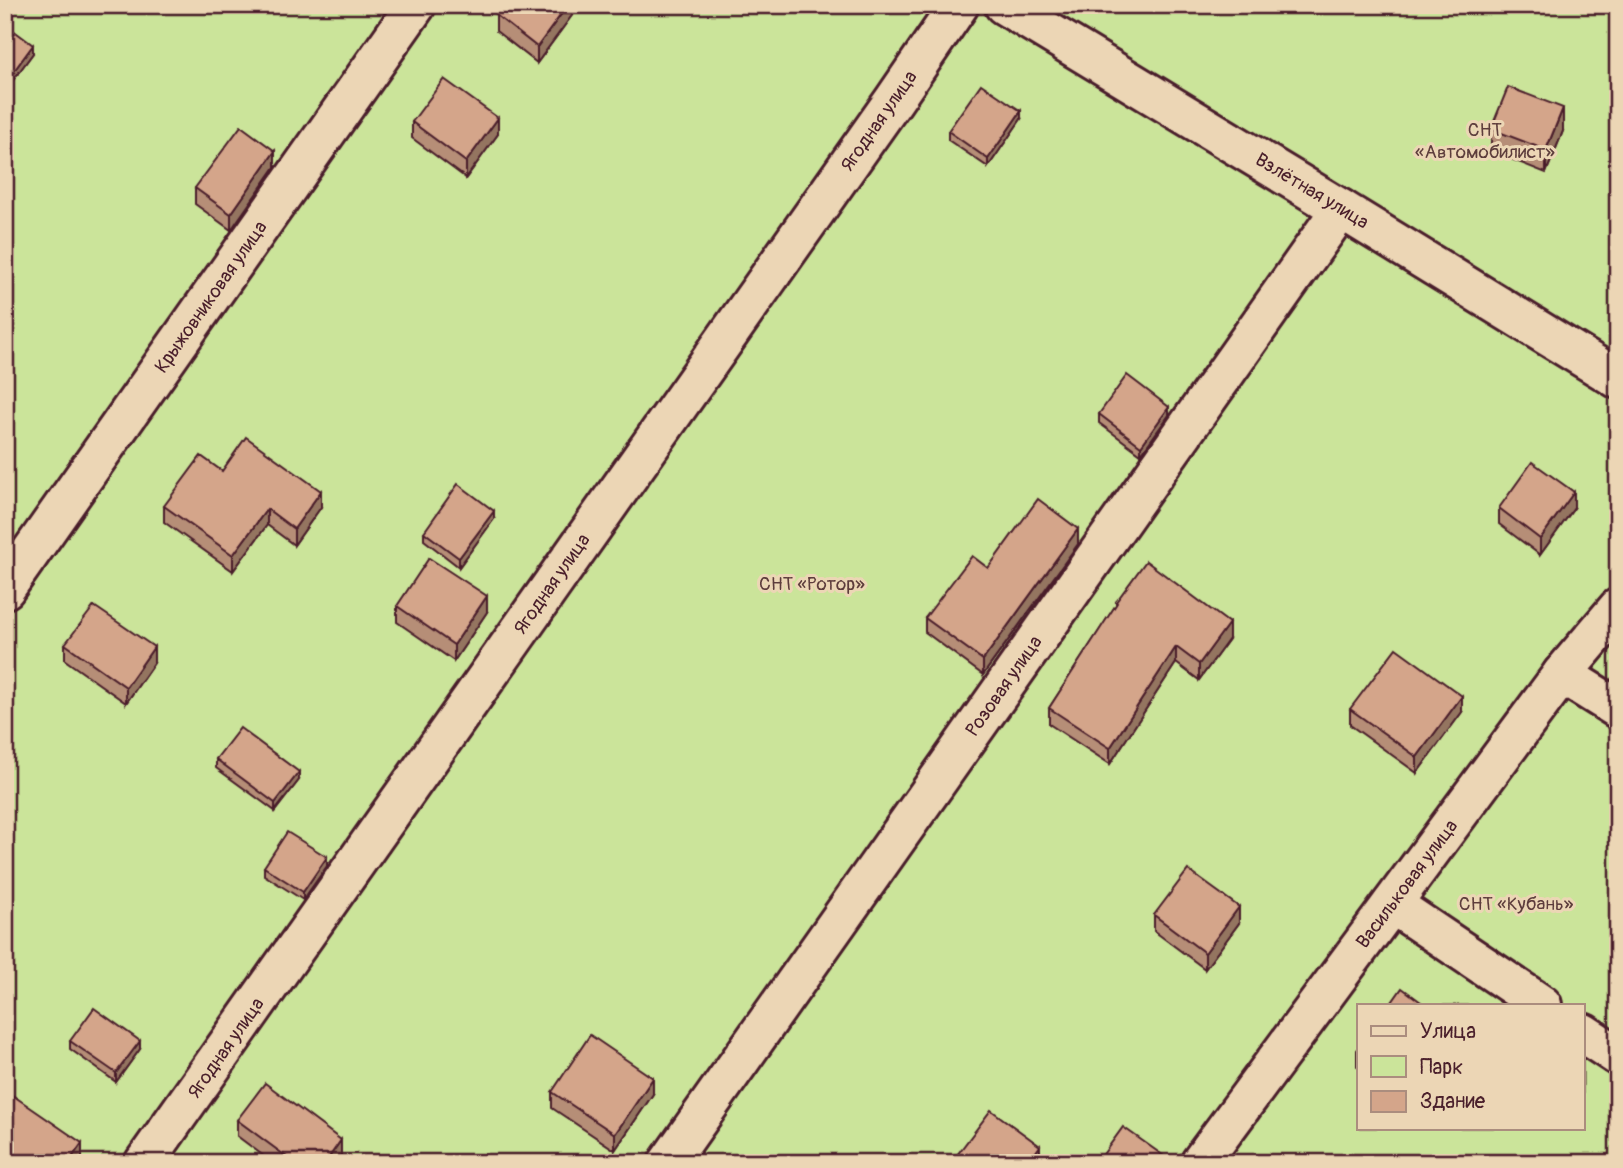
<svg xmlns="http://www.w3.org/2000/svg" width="1623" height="1168" viewBox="0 0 1623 1168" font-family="Pangolin,sans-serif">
  <rect width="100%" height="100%" fill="#e9ccab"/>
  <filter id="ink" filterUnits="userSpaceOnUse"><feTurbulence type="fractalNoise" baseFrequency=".0143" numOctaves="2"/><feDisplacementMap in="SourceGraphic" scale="14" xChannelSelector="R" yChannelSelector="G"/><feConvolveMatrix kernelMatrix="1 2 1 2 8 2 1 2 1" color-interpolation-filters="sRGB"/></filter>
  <g filter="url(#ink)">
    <!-- green -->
    <path fill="#cbe49a" stroke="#8a8262" stroke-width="2" fill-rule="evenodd" d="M5,5h1613v1158h-1613zM1359,1005h224v123h-224z"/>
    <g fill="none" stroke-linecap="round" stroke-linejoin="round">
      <defs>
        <g id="minor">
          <path d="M1004,5l337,204 277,170"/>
          <path d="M5,589l411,-584"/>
          <path d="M1562,674l56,35"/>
          <path d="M1392,904l150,101"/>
          <path d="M1583,1033l35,23"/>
          <path d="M144,1163l750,-1063 65,-95"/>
          <path d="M668,1163l673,-954"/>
          <path d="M1200,1163l362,-489 56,-66"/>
        </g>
      </defs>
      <!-- minor casing -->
      <use href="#minor" stroke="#4a1f2b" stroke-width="44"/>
      <!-- minor -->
      <use href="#minor" stroke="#ecd6b5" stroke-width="38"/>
    </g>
    <!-- wall -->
    <g fill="#b68e77" stroke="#4a1f2b" stroke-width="2">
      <path d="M576,5v5l-39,53 -41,-32v-16z"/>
      <path d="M5,24l28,29 -25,34 -3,-2z"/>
      <path d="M1021,119l-33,48 -40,-27v-9z"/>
      <path d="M412,122l86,12 -32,44 -54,-40z"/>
      <path d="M1491,129l72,2 -17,42 -55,-22z"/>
      <path d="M275,167l-44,63 -36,-26v-16z"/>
      <path d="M1099,414l70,1 -28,39 -42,-31z"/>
      <path d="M222,471l99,36 -27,38 -27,-20 -34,46 -69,-49v-16z"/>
      <path d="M1499,508h75l-34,47 -41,-31z"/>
      <path d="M494,519l-35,48 -35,-27v-8z"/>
      <path d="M1078,544l-95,131 -58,-43v-14z"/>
      <path d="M1116,602l113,37 -30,41 -23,-17 -66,101 -61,-40v-16l67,-103z"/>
      <path d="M397,606l90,6 -33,49 -57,-39z"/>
      <path d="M65,644l89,19 -28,40 -61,-43z"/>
      <path d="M1350,709l112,3 -45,61 -67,-48z"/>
      <path d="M216,759l83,21 -24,31 -59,-43z"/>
      <path d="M327,866l-24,34 -39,-25v-8z"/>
      <path d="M1154,915l85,8 -34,46 -51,-38z"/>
      <path d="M70,1041l70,8 -24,33 -46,-33z"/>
      <path d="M1359,1047v20l-2,-1v-16z"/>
      <path d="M552,1092l101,2 -38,56 -63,-42z"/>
      <path d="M237,1120l104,36 -5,7h-63l-36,-27z"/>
    </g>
    <!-- shaded-wall -->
    <g fill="#947461" stroke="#4a1f2b" stroke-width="2">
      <path d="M568,5h8v5l-39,53v-16z"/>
      <path d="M33,45v8l-25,34v-8z"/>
      <path d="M1563,108v23l-17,42v-23z"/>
      <path d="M1021,111v8l-33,48v-8z"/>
      <path d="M498,118v16l-32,44v-16z"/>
      <path d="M275,151v16l-44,63v-16z"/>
      <path d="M1169,407v8l-28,39v-8z"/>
      <path d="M321,491v16l-27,38v-16z"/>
      <path d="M1574,492v16l-34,47v-16z"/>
      <path d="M267,509v16l-34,46v-16z"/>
      <path d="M494,511v8l-35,48v-9z"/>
      <path d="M1078,529v15l-95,131v-15z"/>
      <path d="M487,596v16l-33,49v-16z"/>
      <path d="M1229,623v16l-30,41v-16z"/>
      <path d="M154,647v16l-28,40v-16z"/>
      <path d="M1176,647v16l-66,101v-16z"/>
      <path d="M1462,696v16l-45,61v-16z"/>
      <path d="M299,772v8l-24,31v-8z"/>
      <path d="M327,857v9l-24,34v-8z"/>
      <path d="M1239,907v16l-34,46v-16z"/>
      <path d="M140,1041v8l-24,33v-9z"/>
      <path d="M653,1078v16l-38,56v-16z"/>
      <path d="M341,1140v16l-5,7h-11z"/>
      <path d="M82,1143v16l-3,4h-11z"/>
      <path d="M1040,1146v14l-1,3h-11z"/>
    </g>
    <!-- building -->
    <g fill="#d4a58a" stroke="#4a1f2b" stroke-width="2">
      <path d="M503,5h65l-31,42 -41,-32z"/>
      <path d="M5,24l28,21 -25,34 -3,-2z"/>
      <path d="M444,79l54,39 -32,44 -54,-40z"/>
      <path d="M981,84l40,27 -33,48 -40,-28z"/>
      <path d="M1508,87l55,21 -17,42 -55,-21z"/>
      <path d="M241,126l34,25 -44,63 -36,-26z"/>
      <path d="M1127,375l42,32 -28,39 -42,-32z"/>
      <path d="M246,437l75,54 -27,38 -27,-20 -34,46 -69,-49 37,-50 21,15z"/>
      <path d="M1532,462l42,30 -34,47 -41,-31z"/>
      <path d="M458,484l36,27 -35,47 -35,-26z"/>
      <path d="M1038,499l40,30 -95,131 -58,-42 47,-62 16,12z"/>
      <path d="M429,558l58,38 -33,49 -57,-39z"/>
      <path d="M1146,561l83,62 -30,41 -23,-17 -66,101 -61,-40 68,-105 -1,-1z"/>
      <path d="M94,606l60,41 -28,40 -61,-43z"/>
      <path d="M1396,648l66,48 -45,61 -67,-48z"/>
      <path d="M240,728l59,44 -24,31 -59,-44z"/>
      <path d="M287,832l40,25 -24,35 -39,-25z"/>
      <path d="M1188,870l51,37 -34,46 -51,-38z"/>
      <path d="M1402,988l23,17h-35z"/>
      <path d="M94,1008l46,33 -24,32 -46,-32z"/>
      <path d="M590,1035l63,43 -38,56 -63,-42z"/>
      <path d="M265,1083l76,57 -16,23h-30l-58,-43z"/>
      <path d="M5,1090l77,53 -14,20h-63z"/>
      <path d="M991,1110l49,36 -12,17h-77z"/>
      <path d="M1123,1127l45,32 -3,4h-62l-4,-3z"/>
    </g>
  </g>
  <g text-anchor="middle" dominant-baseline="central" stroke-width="6" stroke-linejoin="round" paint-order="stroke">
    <!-- street labels -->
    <g font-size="19" fill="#4a1f2b" stroke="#ecd6b5">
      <text transform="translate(879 121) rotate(-55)">Ягодная улица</text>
      <text transform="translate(1312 191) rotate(31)">Взлётная улица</text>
      <text transform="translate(211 297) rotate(-55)">Крыжовниковая улица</text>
      <text transform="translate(552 584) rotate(-55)">Ягодная улица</text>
      <text transform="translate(1004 686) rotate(-55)">Розовая улица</text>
      <text transform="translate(1407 884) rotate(-53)">Васильковая улица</text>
      <text transform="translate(226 1048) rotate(-55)">Ягодная улица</text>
    </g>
    <!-- park labels -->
    <g font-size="19" fill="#5d3d3c" stroke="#ecd6b5">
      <text x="1485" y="130">СНТ<tspan x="1485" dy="22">«Автомобилист»</tspan></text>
      <text x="812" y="584">СНТ «Ротор»</text>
      <text x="1516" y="904">СНТ «Кубань»</text>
    </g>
  </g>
  <!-- margin -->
  <rect width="1623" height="1168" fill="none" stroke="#ecd6b5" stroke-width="28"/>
  <rect x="14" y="14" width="1595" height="1140" fill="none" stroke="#4a1f2b" stroke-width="2.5" filter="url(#ink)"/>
  <!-- legend -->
  <rect x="1357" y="1004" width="228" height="126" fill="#ecd6b5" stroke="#ab8d7e" stroke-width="2"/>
  <rect x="1371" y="1026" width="35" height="10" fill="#ecd6b5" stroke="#ab8d7e" stroke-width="2"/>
  <text x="1420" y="1038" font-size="21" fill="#4a1f2b">Улица</text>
  <rect x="1371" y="1056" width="35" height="21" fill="#cbe49a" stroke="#ab8d7e" stroke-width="2"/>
  <text x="1420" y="1074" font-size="21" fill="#4a1f2b">Парк</text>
  <rect x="1371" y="1091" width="35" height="21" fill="#d4a58a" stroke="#ab8d7e" stroke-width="2"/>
  <text x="1420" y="1108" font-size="21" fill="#4a1f2b">Здание</text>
</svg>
